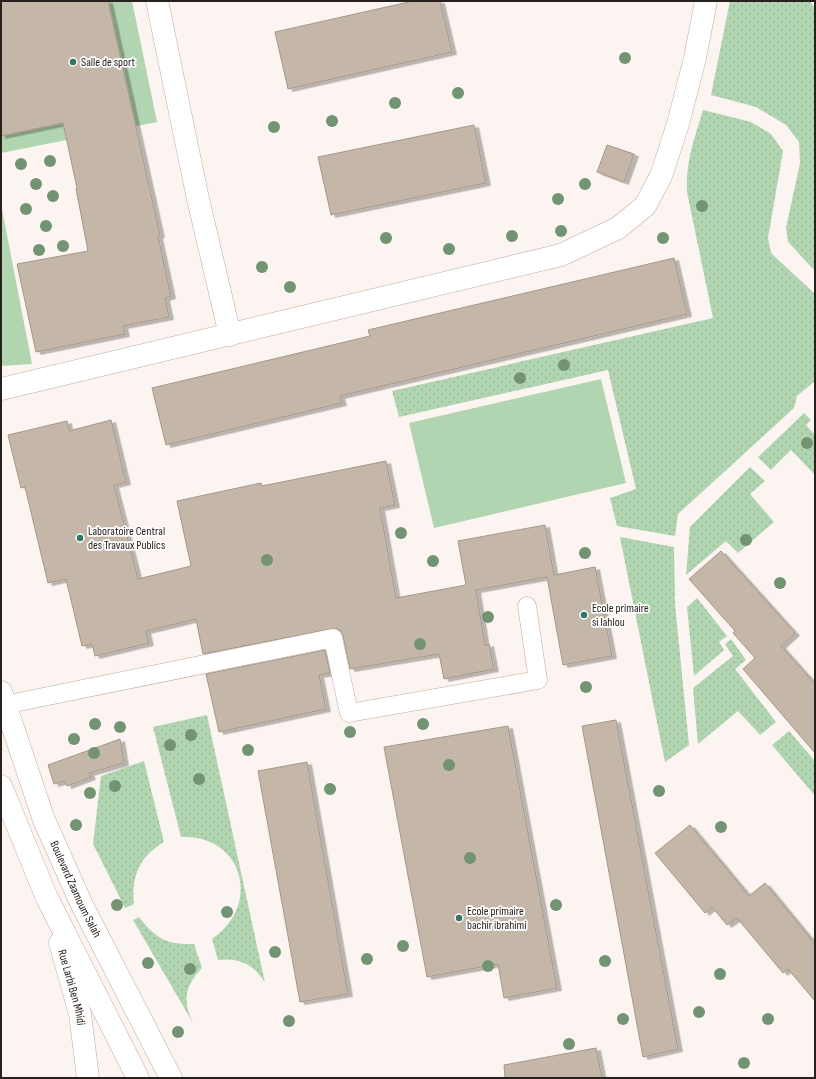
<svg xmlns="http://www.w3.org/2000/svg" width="816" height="1079" viewBox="0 0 816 1079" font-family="'Sofia Sans Condensed',sans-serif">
  <defs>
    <pattern id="grass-dots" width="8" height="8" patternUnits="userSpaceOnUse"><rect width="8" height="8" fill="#b1d5b0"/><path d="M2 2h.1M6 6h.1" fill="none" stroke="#98b797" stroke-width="1.8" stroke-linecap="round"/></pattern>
    <filter id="shadow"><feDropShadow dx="4.5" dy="2.5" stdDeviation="0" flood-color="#0004"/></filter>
  </defs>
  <rect width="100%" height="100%" fill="#fcf4f0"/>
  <!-- grass -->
  <g fill="url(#grass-dots)">
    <path d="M730,1h80l5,8v262l-27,-29 -2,-14 14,-65 -1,-21 -13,-17 -30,-18 -45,-12z"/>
    <path d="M703,110l48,12 20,12 12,17 -15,87 3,15 44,41v87l-18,15 -3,12 -116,106 -3,22 -58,-10 -7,-28 26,-9 -28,-119 -209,47 -7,-26 321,-73 -26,-126c-2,-29 8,-55 16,-82z"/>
    <path d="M804,413l7,7 -5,5 9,10v40l-24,-25 -20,20 -13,-13z"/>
    <path d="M750,467l15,14 -15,13 24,28 -36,31 -12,-12 -40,34 4,-48z"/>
    <path d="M620,537l54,10 1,57 14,141 -24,17z"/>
    <path d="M697,598l30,38 -8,6 5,8 -30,26 -7,-69z"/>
    <path d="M731,639l15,21 -11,9 41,53 -16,13 -22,-24 -40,33 -5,-56 40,-32 -8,-12z"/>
    <path d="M207,715l58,268c-10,-18 -26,-26 -47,-23l-6,-21c51,-35 30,-105 -31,-102l-28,-110z"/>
    <path d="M789,731l26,30v35l-43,-51z"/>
    <path d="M144,761l20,81c-24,14 -33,34 -30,62l-9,4 -32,-64 8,-68z"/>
    <path d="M139,917c16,21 28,28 55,27l8,24c-17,18 -20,32 -9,55l-60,-103z"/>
  </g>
  <!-- pitch -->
  <g fill="#b1d5b0">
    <path d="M1,1h131l25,121 -156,31z"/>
    <path d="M1,204l31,160 -31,2z"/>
    <path d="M601,379l25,104 -192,45 -25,-105z"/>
  </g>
  <!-- building -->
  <g fill="#c5b7a8" stroke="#a59789" filter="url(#shadow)">
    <path d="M1,1h107l52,234 -2,1 13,60 -6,2 4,19 -46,9 2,8 -89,18 -19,-88 71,-13 -12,-62 1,-1 -14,-65 -62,13z"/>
    <path d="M413,1h27l12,51 -164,37 -13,-57z"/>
    <path d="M474,125l12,58 -155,32 -13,-58z"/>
    <path d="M607,145l27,9 -10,28 -27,-10z"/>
    <path d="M674,258l13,56 -347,82 2,7 -176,42 -14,-57 218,-52 -2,-6z"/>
    <path d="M111,420l15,62 -12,3 24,94 53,-13 -14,-65 84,-18 1,3 124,-25 9,44 -15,3 16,90 70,-13 -8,-44 87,-16 9,50 41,-8 17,89 -49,9 -16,-88 -71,13 9,55 4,-1 5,25 -50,10 -5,-25 -89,15 -7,-33 -2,-5 -5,-3 -133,26 -7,-35 -50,12 3,12 -54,13 -3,-12 -10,2 -16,-67 -18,4 -23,-96 -4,1 -13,-53 59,-14 2,10z"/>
    <path d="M721,551l74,82 -14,13 34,38v69l-72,-84 12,-11 -22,-25 2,-2 -46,-52z"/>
    <path d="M325,650l5,23 -11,2 7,34 -107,23 -13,-58z"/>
    <path d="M616,720l62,329 -35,8 -61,-331z"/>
    <path d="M508,726l49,262 -53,10 -6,-34 -71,13 -43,-230z"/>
    <path d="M120,739l4,24 -35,10 2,4 -24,9 -2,-5 -11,3 -6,-19z"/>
    <path d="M307,762l41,232 -48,8 -42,-231z"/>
    <path d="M690,825l59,71 16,-13 50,61v57l-27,-32 -5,4 -46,-55 -10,7 -15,-18 -7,6 -50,-60z"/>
    <path d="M596,1048l6,30h-97l-1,-13z"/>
  </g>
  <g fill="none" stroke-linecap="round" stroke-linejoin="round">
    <defs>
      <path id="service" d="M4,705l329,-67 16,75 189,-33 -11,-74"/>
      <g id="minor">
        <path d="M157,1l41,198 32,136"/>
        <path d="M1,389l560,-134 57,-27 27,-22 16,-30 17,-52 17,-66 11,-57"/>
        <path id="s1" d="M1,692l43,128 38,85 89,173"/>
        <path d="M1,786l46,112 91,180"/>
        <path id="s2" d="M60,943l20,71 8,64"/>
      </g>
    </defs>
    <!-- service casing -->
    <use href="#service" stroke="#beaba1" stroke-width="19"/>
    <!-- minor casing -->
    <use href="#minor" stroke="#beaba1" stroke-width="23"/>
    <!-- service -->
    <use href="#service" stroke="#fff" stroke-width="18"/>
    <!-- minor -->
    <use href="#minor" stroke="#fff" stroke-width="22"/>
  </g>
  <!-- trees -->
  <g fill="#739473">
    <circle cx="625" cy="58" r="6"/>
    <circle cx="458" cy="93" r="6"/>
    <circle cx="395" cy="103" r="6"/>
    <circle cx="332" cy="121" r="6"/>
    <circle cx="274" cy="127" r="6"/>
    <circle cx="50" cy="161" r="6"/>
    <circle cx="21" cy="164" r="6"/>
    <circle cx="36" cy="184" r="6"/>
    <circle cx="585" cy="184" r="6"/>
    <circle cx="53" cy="196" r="6"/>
    <circle cx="558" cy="199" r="6"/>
    <circle cx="702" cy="206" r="6"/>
    <circle cx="26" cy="209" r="6"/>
    <circle cx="46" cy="226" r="6"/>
    <circle cx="561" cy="231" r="6"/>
    <circle cx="512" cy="236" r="6"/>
    <circle cx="386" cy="238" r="6"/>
    <circle cx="663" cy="238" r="6"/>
    <circle cx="63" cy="246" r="6"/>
    <circle cx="449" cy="249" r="6"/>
    <circle cx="39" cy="250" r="6"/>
    <circle cx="262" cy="267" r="6"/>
    <circle cx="290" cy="287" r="6"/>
    <circle cx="564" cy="365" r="6"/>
    <circle cx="520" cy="378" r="6"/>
    <circle cx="807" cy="443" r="6"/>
    <circle cx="401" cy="533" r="6"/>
    <circle cx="746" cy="540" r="6"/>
    <circle cx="585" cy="553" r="6"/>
    <circle cx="267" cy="560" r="6"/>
    <circle cx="433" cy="561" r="6"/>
    <circle cx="780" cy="583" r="6"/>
    <circle cx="488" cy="617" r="6"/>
    <circle cx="420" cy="644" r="6"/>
    <circle cx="586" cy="687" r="6"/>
    <circle cx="95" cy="724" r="6"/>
    <circle cx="423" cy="724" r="6"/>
    <circle cx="120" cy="727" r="6"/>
    <circle cx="350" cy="732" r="6"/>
    <circle cx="191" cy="735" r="6"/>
    <circle cx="74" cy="739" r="6"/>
    <circle cx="170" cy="745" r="6"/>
    <circle cx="248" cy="750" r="6"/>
    <circle cx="94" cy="753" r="6"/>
    <circle cx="449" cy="765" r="6"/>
    <circle cx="199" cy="779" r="6"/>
    <circle cx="115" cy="786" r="6"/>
    <circle cx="330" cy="789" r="6"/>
    <circle cx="659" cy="791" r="6"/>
    <circle cx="90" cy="793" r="6"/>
    <circle cx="76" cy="825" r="6"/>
    <circle cx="721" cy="827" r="6"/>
    <circle cx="470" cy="858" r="6"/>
    <circle cx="117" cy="905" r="6"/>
    <circle cx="556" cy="905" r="6"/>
    <circle cx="227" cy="912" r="6"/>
    <circle cx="403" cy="946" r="6"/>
    <circle cx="275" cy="952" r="6"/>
    <circle cx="367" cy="959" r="6"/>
    <circle cx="605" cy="961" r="6"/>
    <circle cx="148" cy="963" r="6"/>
    <circle cx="488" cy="966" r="6"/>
    <circle cx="190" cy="969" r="6"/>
    <circle cx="720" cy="974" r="6"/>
    <circle cx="699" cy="1012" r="6"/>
    <circle cx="623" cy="1019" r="6"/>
    <circle cx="768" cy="1019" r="6"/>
    <circle cx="289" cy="1021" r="6"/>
    <circle cx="178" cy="1032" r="6"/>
    <circle cx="569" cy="1044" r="6"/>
    <circle cx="744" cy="1063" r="6"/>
  </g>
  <!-- markers -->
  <g fill="#317567" stroke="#fff" stroke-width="1.5">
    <circle cx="73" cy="62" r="4"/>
    <circle cx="80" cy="538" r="4"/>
    <circle cx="584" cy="615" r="4"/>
    <circle cx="459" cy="918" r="4"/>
  </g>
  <g text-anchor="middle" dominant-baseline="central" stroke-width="3.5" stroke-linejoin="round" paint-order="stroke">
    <!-- poi labels -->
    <g font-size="12" fill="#28201d" stroke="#fff" text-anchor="start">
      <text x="81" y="62">Salle de sport</text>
      <text x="88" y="531">Laboratoire Central<tspan x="88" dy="14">des Travaux Publics</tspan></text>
      <text x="592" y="608">Ecole primaire<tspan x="592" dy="14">si lahlou</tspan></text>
      <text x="467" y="911">Ecole primaire<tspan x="467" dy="14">bachir ibrahimi</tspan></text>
    </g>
    <!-- street labels -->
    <g font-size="12" fill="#28201d" stroke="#fff">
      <text stroke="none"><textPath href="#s1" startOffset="211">Boulevard Zaamoum Salah</textPath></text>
      <text stroke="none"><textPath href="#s2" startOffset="46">Rue Larbi Ben Mhidi</textPath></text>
    </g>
  </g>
  <!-- border -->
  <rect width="816" height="1079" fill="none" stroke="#28201d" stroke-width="4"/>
</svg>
